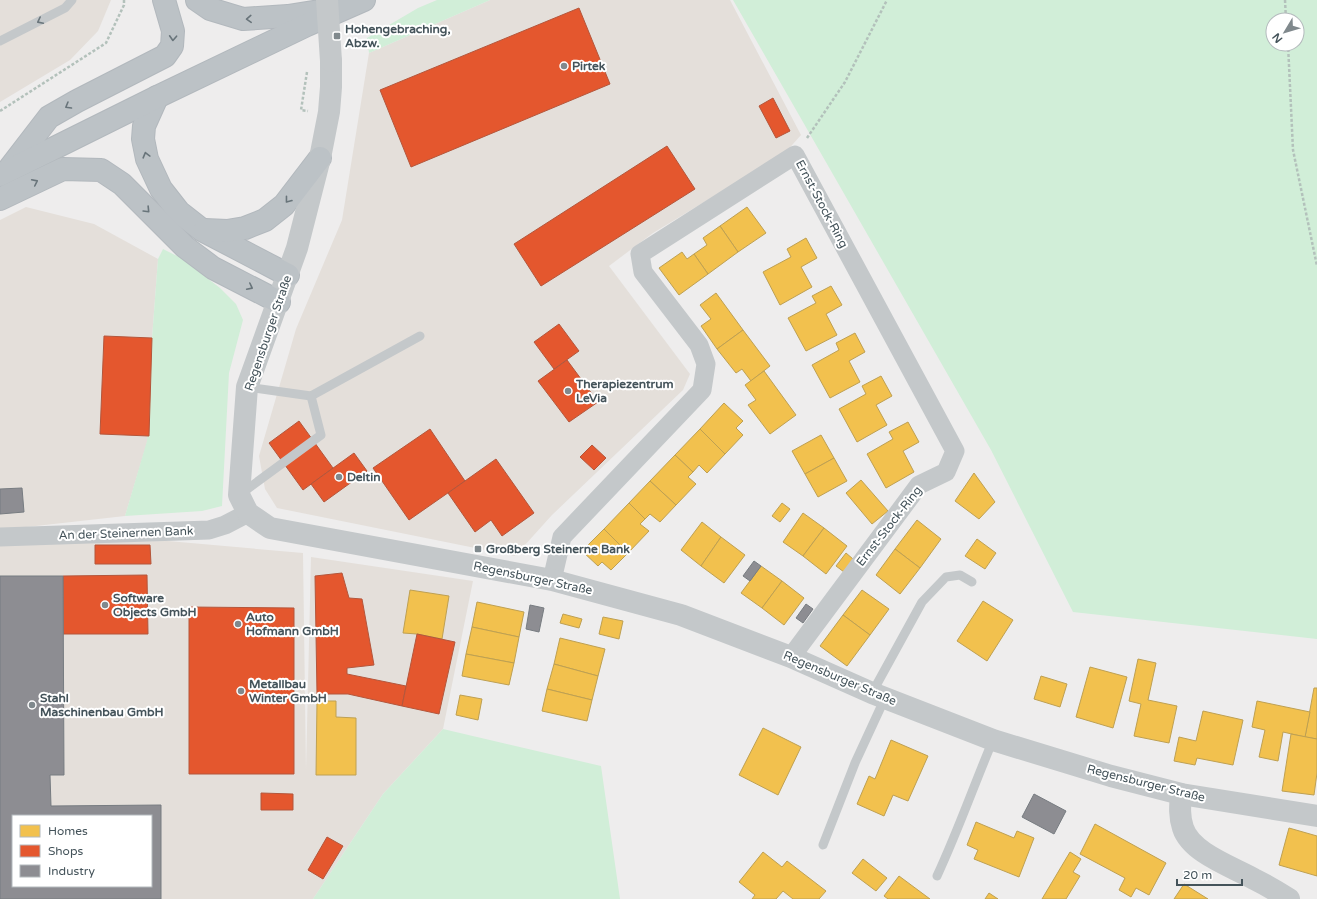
<svg xmlns="http://www.w3.org/2000/svg" width="1317" height="899" viewBox="0 0 1317 899" font-family="'Varela Round',sans-serif">
  <rect width="100%" height="100%" fill="#eeeded"/>
  <!-- commercial -->
  <g fill="#e4dfda" fill-rule="evenodd">
    <path d="M0,0h111l-13,31 -28,29 -70,42z"/>
    <path d="M490,0h240l71,135 -16,18 -132,80 -44,33 81,108 -7,16 -131,125 -37,41 -238,-48 -12,-19 -6,-33 37,-127 46,-109 27,-167z"/>
    <path d="M26,207l68,17 64,35 -6,79 -3,98 -24,80 -125,14v-310z"/>
    <path d="M168,541l135,12 3,217 5,-213 162,24 -30,148 -60,65 -70,105h-313v-356zM13,816h138v70h-138z"/>
  </g>
  <!-- green -->
  <g fill="#d1eed8" fill-rule="evenodd">
    <path d="M437,0h53l-121,53 -2,-15 51,-30z"/>
    <path d="M733,0h584v639l-244,-27 -82,-162zM1273,20h24v24h-24z"/>
    <path d="M163,249l18,9 39,30 16,16 7,16 -14,53 -7,133 -20,5 -77,5 22,-75 5,-103 6,-79z"/>
    <path d="M443,729l158,37 19,133h-307l70,-105z"/>
  </g>
  <!-- homes -->
  <g fill="#f2c14e" stroke="#bea052">
    <path d="M747,207l19,26 -28,19 -18,-26z"/>
    <path d="M720,226l18,26 -30,22 -14,-20 13,-9 -4,-7z"/>
    <path d="M806,238l11,20 -16,9 11,20 -32,18 -17,-33 28,-15 -4,-8z"/>
    <path d="M682,252l5,7 7,-5 14,20 -29,21 -20,-27z"/>
    <path d="M831,286l11,19 -16,9 11,21 -31,16 -18,-33 28,-15 -4,-7z"/>
    <path d="M716,293l27,37 -26,19 -16,-23 10,-7 -11,-14z"/>
    <path d="M743,330l27,36 -19,15 -9,-12 -6,4 -19,-24z"/>
    <path d="M855,333l10,19 -16,9 11,21 -30,16 -18,-33 27,-15 -3,-7z"/>
    <path d="M764,371l32,44 -26,19 -22,-29 8,-5 -11,-15z"/>
    <path d="M881,376l11,20 -16,9 11,20 -30,17 -18,-33 27,-15 -4,-8z"/>
    <path d="M724,403l19,18 -7,7 7,7 -18,19 -25,-25z"/>
    <path d="M908,422l11,20 -16,9 11,21 -28,16 -19,-34 26,-15 -4,-7z"/>
    <path d="M700,429l25,25 -18,19 -8,-8 -6,7 -18,-17z"/>
    <path d="M821,435l13,23 -29,16 -13,-23z"/>
    <path d="M675,455l18,17 -5,5 8,7 -20,21 -26,-24z"/>
    <path d="M834,458l13,23 -29,16 -13,-23z"/>
    <path d="M974,473l21,29 -16,17 -24,-18z"/>
    <path d="M861,480l27,31 -16,13 -26,-31z"/>
    <path d="M650,481l26,24 -16,17 -10,-8 -5,5 -16,-16z"/>
    <path d="M629,503l16,16 -5,5 9,7 -21,22 -24,-24z"/>
    <path d="M782,503l8,6 -10,13 -8,-6z"/>
    <path d="M803,513l21,15 -21,28 -20,-14z"/>
    <path d="M917,520l24,19 -21,29 -25,-19z"/>
    <path d="M702,522l19,15 -20,29 -20,-16z"/>
    <path d="M824,528l23,18 -21,28 -23,-18z"/>
    <path d="M604,529l24,24 -17,17 -9,-8 -4,4 -16,-15z"/>
    <path d="M721,537l24,18 -21,28 -23,-17z"/>
    <path d="M977,539l19,14 -11,16 -20,-13z"/>
    <path d="M895,549l25,19 -20,26 -24,-19z"/>
    <path d="M846,553l7,6 -9,13 -8,-6z"/>
    <path d="M761,566l21,15 -20,27 -21,-15z"/>
    <path d="M782,581l22,17 -20,27 -22,-17z"/>
    <path d="M410,590l39,6 -7,43 -25,-5 -14,-1z"/>
    <path d="M862,590l27,19 -19,26 -27,-20z"/>
    <path d="M983,601l30,19 -26,41 -30,-20z"/>
    <path d="M477,602l47,10 -5,25 -47,-10z"/>
    <path d="M563,614l19,5 -3,9 -19,-5z"/>
    <path d="M843,615l27,20 -23,31 -27,-20z"/>
    <path d="M603,617l20,4 -4,18 -20,-5z"/>
    <path d="M472,627l47,10 -5,26 -48,-9z"/>
    <path d="M560,638l45,11 -7,27 -44,-12z"/>
    <path d="M466,654l48,9 -5,22 -47,-9z"/>
    <path d="M1138,659l18,4 -8,37 29,6 -8,37 -35,-7 7,-32 -12,-3z"/>
    <path d="M554,664l44,12 -6,24 -45,-11z"/>
    <path d="M1090,667l37,10 -14,51 -37,-11z"/>
    <path d="M1041,676l26,8 -7,23 -26,-8z"/>
    <path d="M1314,688h3v51l-12,-2z"/>
    <path d="M547,689l45,11 -5,21 -45,-10z"/>
    <path d="M460,695l22,4 -4,21 -22,-5z"/>
    <path d="M317,701h19v16l20,1v57h-40z"/>
    <path d="M1257,701l53,11 -5,25 -22,-5 -5,29 -19,-4 6,-27 -13,-3z"/>
    <path d="M1203,711l40,9 -10,45 -36,-7 -2,7 -21,-4 5,-24 17,4z"/>
    <path d="M763,728l38,19 -23,48 -39,-20z"/>
    <path d="M1291,734l26,5v34l-3,22 -32,-4z"/>
    <path d="M891,740l37,16 -20,45 -15,-6 -9,21 -27,-12 12,-28 6,3z"/>
    <path d="M976,822l38,16 3,-7 17,7 -15,39 -45,-18 4,-9 -11,-5z"/>
    <path d="M1095,824l71,39 -17,32 -13,-7 -5,9 -12,-7 6,-12 -45,-24z"/>
    <path d="M1289,828l28,8v40l-38,-11z"/>
    <path d="M763,852l19,15 5,-6 39,30 -7,8h-26l-10,-8 -7,8h-24l3,-4 -16,-13z"/>
    <path d="M1070,852l11,7 -8,13 7,4 -14,23h-24z"/>
    <path d="M863,859l24,19 -11,13 -24,-18z"/>
    <path d="M899,876l31,23h-42l-4,-3z"/>
    <path d="M1184,884l24,15h-34z"/>
    <path d="M989,893l9,6h-13z"/>
  </g>
  <!-- shops -->
  <g fill="#e4572e" stroke="#b4563b">
    <path d="M579,8l31,76 -199,83 -31,-77z"/>
    <path d="M773,98l17,33 -14,7 -17,-32z"/>
    <path d="M667,146l28,43 -154,97 -27,-42z"/>
    <path d="M559,324l20,27 -25,18 -20,-27z"/>
    <path d="M104,336l48,2 -3,98 -49,-2z"/>
    <path d="M567,360l31,42 -29,20 -31,-41z"/>
    <path d="M299,421l34,47 -30,22 -34,-47z"/>
    <path d="M430,429l35,52 -56,39 -36,-52z"/>
    <path d="M592,445l14,13 -12,12 -14,-13z"/>
    <path d="M354,453l13,18 -43,31 -13,-18z"/>
    <path d="M496,459l38,54 -32,23 -11,-16 -16,12 -27,-39z"/>
    <path d="M95,545h55l1,19h-56z"/>
    <path d="M342,573l7,25 13,1 12,66 -27,3v6l59,12 -4,20 -54,-12h-31l-2,-118z"/>
    <path d="M147,575l1,59h-85v-58z"/>
    <path d="M189,607l105,1v166h-105z"/>
    <path d="M417,634l38,8 -16,72 -37,-8z"/>
    <path d="M261,793l32,1v16h-32z"/>
    <path d="M327,837l16,9 -20,33 -15,-9z"/>
  </g>
  <!-- industry -->
  <g fill="#8d8d92" stroke="#777c81" fill-rule="evenodd">
    <path d="M22,488l2,24 -24,2v-25z"/>
    <path d="M754,561l7,5 -11,15 -7,-5z"/>
    <path d="M0,576h63l1,199h-14l1,31 110,-1v94h-161zM13,816h138v70h-138z"/>
    <path d="M806,604l7,5 -10,14 -7,-5z"/>
    <path d="M530,605l14,3 -5,24 -13,-3z"/>
    <path d="M1034,794l32,17 -12,23 -32,-17z"/>
  </g>
  <g fill="none" stroke-linecap="round" stroke-linejoin="round">
    <defs>
      <g id="trunk">
        <path d="M197,0l13,9 33,10 45,-3 32,-5"/>
        <path d="M157,97l-13,29 -1,13 4,20 14,30 18,23 23,18 86,45"/>
        <path d="M9,169l40,-52 28,-16 88,-45 7,-10 1,-15 -9,-31"/>
        <path d="M0,175l157,-78 150,-72 57,-25"/>
        <path d="M0,199l63,-30 38,1 21,14 63,63 28,21 66,34"/>
        <path d="M205,230l22,1 18,-3 20,-8 19,-15 36,-47"/>
      </g>
    </defs>
    <!-- trunk casing -->
    <use href="#trunk" stroke="#b2b8bd" stroke-width="24"/>
    <!-- path -->
    <g stroke="#b3c1bb" stroke-width="2.5" stroke-dasharray="3 2" stroke-linecap="butt">
      <path d="M1285,0l1,20"/>
      <path d="M1288,44l5,106 24,116"/>
      <path d="M307,72l-6,38 7,1"/>
      <path d="M0,111l106,-68 18,-38v-5"/>
      <path d="M807,138l38,-56 42,-82"/>
    </g>
    <!-- service -->
    <g stroke="#c4c8ca" stroke-width="9">
      <path d="M0,41l65,-33 7,-8"/>
      <path d="M247,387l64,9 109,-60"/>
      <path d="M242,493l79,-58 -10,-39"/>
      <path d="M872,693l50,-91 24,-25 14,-2 12,7"/>
      <path d="M823,845l32,-82 30,-65"/>
      <path d="M937,876c21,-45 37,-91 56,-136"/>
    </g>
    <!-- minor -->
    <g stroke="#c4c8ca" stroke-width="19">
      <path d="M0,537l209,-7 16,-5 23,-12"/>
      <path d="M552,580l10,-43 140,-147 4,-26 -7,-19 -56,-73 -3,-18 155,-99 160,296 -9,21 -27,13 -128,172"/>
    </g>
    <!-- tertiary -->
    <g stroke="#c4c8ca" stroke-width="22">
      <path d="M331,61v26l-2,25 -9,46 -23,90 -50,139 -8,108 9,18 22,15 282,52 129,35 110,42 81,36 121,47 118,36 70,18 136,22"/>
      <path d="M1181,794c-1,12 -2,22 2,34 8,25 50,39 71,51 12,6 24,13 35,20"/>
    </g>
    <!-- trunk -->
    <use href="#trunk" stroke="#bcc2c6" stroke-width="22"/>
    <!-- tertiary-bridge -->
    <path stroke="#c4c8ca" stroke-width="22" d="M327,0l4,61"/>
  </g>
  <!-- one-way arrows -->
  <defs><path id="oneway-chevron" d="M-2-3.5L2.5 0L-2 3.5" fill="none" stroke-width="1.6" stroke-linecap="round" stroke-linejoin="round"/></defs>
  <g stroke="#68747a">
    <use href="#oneway-chevron" transform="translate(249 19) rotate(177)"/>
    <use href="#oneway-chevron" transform="translate(173 38) rotate(93)"/>
    <use href="#oneway-chevron" transform="translate(68 106) rotate(150)"/>
    <use href="#oneway-chevron" transform="translate(146 155) rotate(-105)"/>
    <use href="#oneway-chevron" transform="translate(35 182) rotate(-26)"/>
    <use href="#oneway-chevron" transform="translate(288 200) rotate(128)"/>
    <use href="#oneway-chevron" transform="translate(147 210) rotate(46)"/>
    <use href="#oneway-chevron" transform="translate(250 287) rotate(27)"/>
  </g>
  <use stroke="#6a767c" href="#oneway-chevron" transform="translate(40 21) rotate(153)"/>
  <!-- markers -->
  <g fill="#80898d" stroke="#fff" stroke-width="1.5">
    <rect x="333" y="32" width="8" height="8" rx="2"/>
    <circle cx="564" cy="66" r="4"/>
    <circle cx="568" cy="391" r="4"/>
    <circle cx="339" cy="477" r="4"/>
    <rect x="474" y="545" width="8" height="8" rx="2"/>
    <circle cx="105" cy="605" r="4"/>
    <circle cx="238" cy="624" r="4"/>
    <circle cx="241" cy="691" r="4"/>
    <circle cx="32" cy="705" r="4"/>
  </g>
  <g text-anchor="middle" dominant-baseline="central" stroke-width="4" stroke-linejoin="round" paint-order="stroke">
    <!-- poi labels -->
    <g font-size="12" font-weight="bold" fill="#44535a" stroke="#fff" text-anchor="start">
      <text x="345" y="29">Hohengebraching,<tspan x="345" dy="14">Abzw.</tspan></text>
      <text x="572" y="66">Pirtek</text>
      <text x="576" y="384">Therapiezentrum<tspan x="576" dy="14">LeVia</tspan></text>
      <text x="347" y="477">Deltin</text>
      <text x="486" y="549">Großberg Steinerne Bank</text>
      <text x="113" y="598">Software<tspan x="113" dy="14">Objects GmbH</tspan></text>
      <text x="246" y="617">Auto<tspan x="246" dy="14">Hofmann GmbH</tspan></text>
      <text x="249" y="684">Metallbau<tspan x="249" dy="14">Winter GmbH</tspan></text>
      <text x="40" y="698">Stahl<tspan x="40" dy="14">Maschinenbau GmbH</tspan></text>
    </g>
    <!-- street labels -->
    <g font-size="12" fill="#44535a" stroke="#fff">
      <text transform="translate(822 204) rotate(62)">Ernst-Stock-Ring</text>
      <text transform="translate(268 333) rotate(-71)">Regensburger Straße</text>
      <text transform="translate(889 526) rotate(-52)">Ernst-Stock-Ring</text>
      <text transform="translate(126 533) rotate(-2)">An der Steinernen Bank</text>
      <text transform="translate(533 578) rotate(12)">Regensburger Straße</text>
      <text transform="translate(840 678) rotate(23)">Regensburger Straße</text>
      <text transform="translate(1146 783) rotate(14)">Regensburger Straße</text>
    </g>
  </g>
  <!-- legend -->
  <rect x="12" y="815" width="140" height="72" fill="#ffffff" stroke="#b4babd"/>
  <rect x="20" y="825" width="20" height="12" fill="#f2c14e" stroke="#b4babd"/>
  <text x="48" y="835" font-size="12" fill="#44535a">Homes</text>
  <rect x="20" y="845" width="20" height="12" fill="#e4572e" stroke="#b4babd"/>
  <text x="48" y="855" font-size="12" fill="#44535a">Shops</text>
  <rect x="20" y="865" width="20" height="12" fill="#8d8d92" stroke="#b4babd"/>
  <text x="48" y="875" font-size="12" fill="#44535a">Industry</text>
  <!-- north arrow -->
  <g transform="translate(1285 32) rotate(232)"><circle r="19" fill="#ffffff" stroke="#b4babd"/>
  <path d="M0-3L7 15L0 10L-7 15Z" fill="#80898d"/>
  <text y="-6" font-size="11" font-weight="bold" text-anchor="middle" fill="#44535a">N</text>
  </g>
  <!-- scale -->
  <path d="M1177 879v6h65v-6" fill="none" stroke="#44535a" stroke-width="2"/>
  <text x="1183" y="879" font-size="12" fill="#44535a" stroke="#ffffff" stroke-width="3" paint-order="stroke">20 m</text>
</svg>
